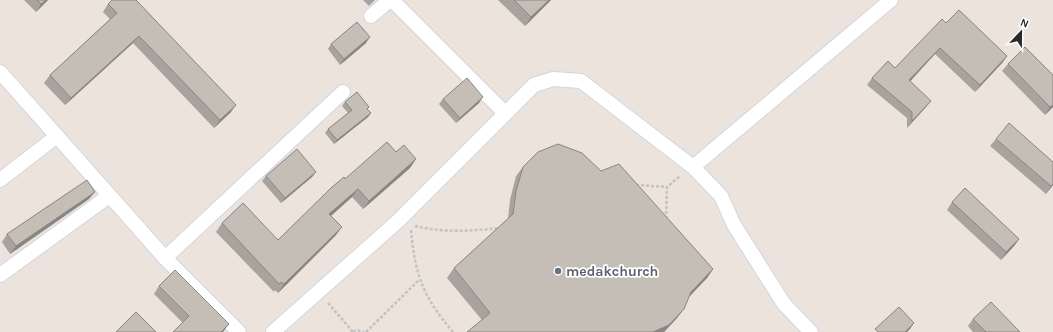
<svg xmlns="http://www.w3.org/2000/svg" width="1053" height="332" viewBox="0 0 1053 332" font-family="Karla,sans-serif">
  <rect width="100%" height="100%" fill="#ebe3dc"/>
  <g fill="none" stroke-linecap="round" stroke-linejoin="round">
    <defs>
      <g id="minor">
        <path d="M392,0l113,113"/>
        <path d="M371,16l19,-16"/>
        <path d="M0,72l165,186 74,74"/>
        <path d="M693,167l198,-167"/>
        <path d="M0,180l57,-44"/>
        <path d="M165,258l178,-166"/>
        <path d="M0,275l109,-79"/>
        <path d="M273,332l125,-111 136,-136 19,-6 28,2 112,86 28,29 13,29 50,79 27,28"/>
      </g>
    </defs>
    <!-- minor casing -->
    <use href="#minor" stroke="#d1d6e2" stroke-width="16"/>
    <!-- path -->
    <g stroke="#c3c3c3" stroke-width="2.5" stroke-dasharray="3 2" stroke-linecap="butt">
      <path d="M636,185l31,2"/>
      <path d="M666,219l1,-32 13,-11"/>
      <path d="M415,226c28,7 56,5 84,2"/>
      <path d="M411,230c4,45 12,67 42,102"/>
      <path d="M328,303l25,29"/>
      <path d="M353,332l4,-2 7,2"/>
      <path d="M366,332l53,-52"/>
    </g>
    <!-- minor -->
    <use href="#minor" stroke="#fff" stroke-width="14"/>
  </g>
  <!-- wall -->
  <g fill="#a9a39d">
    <path d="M24,0h24l-12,12z"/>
    <path d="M363,0h12l-6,6z"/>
    <path d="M498,0h53l-26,26z"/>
    <path d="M108,4l123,108 -17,16 -81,-85 -68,62 -21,-22 6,-8 60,-56 -7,-7z"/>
    <path d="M946,23l57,39 -28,30 -40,-38 -25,27 16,26 -19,21v-10l-40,-33 5,-7 23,-10z"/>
    <path d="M366,43l-26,22 -12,-16 3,-5z"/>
    <path d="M1008,64l45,11v32l-8,8 -43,-44z"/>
    <path d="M443,99l36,4 -23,20 -17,-19z"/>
    <path d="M345,102l26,11 -3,4 -34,27 -9,-11 3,-4 20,-16 -6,-7z"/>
    <path d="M996,139l57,46 -7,9 -56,-48z"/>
    <path d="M396,152l20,7 -6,9 -47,41 -11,-12 -21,19 5,19 -58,58 -3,-3 -1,2 -58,-60 6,-9 56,17z"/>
    <path d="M523,167l78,4 112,98 -6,9 -18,19 -12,21 -13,14h-197l15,-12 -35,-42 7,-10 54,-49 2,-19 6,-24z"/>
    <path d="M316,172l-4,5 -31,26 -19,-22 4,-5z"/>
    <path d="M89,199l-79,55 -8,-12 5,-8z"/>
    <path d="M952,202l67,37 -5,7 -13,14 -54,-50z"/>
    <path d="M159,286l64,46 -41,-10 -28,-28z"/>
    <path d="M973,319l47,13h-47l-5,-6z"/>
  </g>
  <!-- shaded-wall -->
  <g fill="#898580">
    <path d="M46,0h2l-12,12 5,-8z"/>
    <path d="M549,0h2l-26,26 6,-9z"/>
    <path d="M139,36l-6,7 -68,62 6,-7z"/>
    <path d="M370,37l-4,6 -26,22 4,-6z"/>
    <path d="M940,48l-5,6 -30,33 4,-7z"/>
    <path d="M1007,56l-4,6 -28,30 5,-7z"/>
    <path d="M483,97l-4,6 -23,20 4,-5z"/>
    <path d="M931,101l-5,6 -19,21 5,-7z"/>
    <path d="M236,105l-5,7 -17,16 6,-8z"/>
    <path d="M1053,105v2l-8,8 5,-8z"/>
    <path d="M371,113l-3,4 -34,27 3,-4z"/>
    <path d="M416,159l-6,9 -47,41 6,-8z"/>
    <path d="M316,172l-4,5 -31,26 4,-5z"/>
    <path d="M1053,184v1l-7,9 5,-8z"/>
    <path d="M358,189l-6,8 -28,25 5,-8z"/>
    <path d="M95,192l-6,7 -79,55 6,-8z"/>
    <path d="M342,227l-6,8 -58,58 6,-9z"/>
    <path d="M1019,239l-5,7 -13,14 5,-8z"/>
    <path d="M713,269l-6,9 -22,23 6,-9z"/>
    <path d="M684,309l-7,9 -13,14h-11z"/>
    <path d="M914,323l-4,6 -3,3h-2z"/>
    <path d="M229,324l-6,8h-2z"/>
  </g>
  <!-- building -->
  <g fill="#c4beb7" stroke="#898580">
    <path d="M37,0h9l-5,4z"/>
    <path d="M112,0h24l100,105 -16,15 -81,-84 -68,62 -21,-23 67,-62 -9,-9z"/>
    <path d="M514,0h35l-18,17z"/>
    <path d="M959,10l48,46 -27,29 -40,-37 -31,32 22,21 -19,20v-9l-40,-34 16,-17 7,7 47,-49 4,4z"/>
    <path d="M357,22l13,15 -26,22 -13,-15z"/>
    <path d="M1025,47l28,28v30l-3,2 -42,-43z"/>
    <path d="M467,78l16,19 -23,21 -17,-19z"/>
    <path d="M357,92l12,15 -2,2 4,4 -34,27 -9,-11 24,-19 -7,-8z"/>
    <path d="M1009,123l44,39v22l-2,2 -55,-47z"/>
    <path d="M387,142l9,10 8,-7 12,14 -47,42 -11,-12 -29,25 13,13 -58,57 -3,-2 -2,2 -57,-61 21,-20 35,37 53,-52 13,-11 1,2z"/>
    <path d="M558,144l24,9 19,18 18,-7 94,105 -22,23 -7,17 -15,16 -16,7h-186l23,-19 -36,-45 59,-54 3,-23 7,-24 15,-15z"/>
    <path d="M297,149l19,23 -31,26 -19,-22z"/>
    <path d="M87,180l8,12 -79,54 -9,-12z"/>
    <path d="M965,188l54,51 -13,13 -54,-50z"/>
    <path d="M175,270l54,54 -8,8h-48l16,-16 -30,-30z"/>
    <path d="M991,302l29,30h-34l-13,-13z"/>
    <path d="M899,307l15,16 -9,9h-27l-3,-3z"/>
    <path d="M136,312l20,20h-40z"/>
  </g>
  <!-- markers -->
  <circle fill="#6b7280" stroke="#fff" stroke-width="1.5" cx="558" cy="271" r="4"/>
  <g text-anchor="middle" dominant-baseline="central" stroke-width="3.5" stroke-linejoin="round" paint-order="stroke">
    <!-- worship labels -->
    <g font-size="14" font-weight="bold" fill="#5b616d" stroke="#fff" text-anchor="start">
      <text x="566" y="271">medakchurch</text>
    </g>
  </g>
  <!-- north arrow -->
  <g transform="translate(1021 32) rotate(22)" stroke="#ffffff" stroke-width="3" paint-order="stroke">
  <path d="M0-3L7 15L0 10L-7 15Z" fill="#2a2a2a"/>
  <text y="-6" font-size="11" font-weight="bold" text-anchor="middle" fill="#2a2a2a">N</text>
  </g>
</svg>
